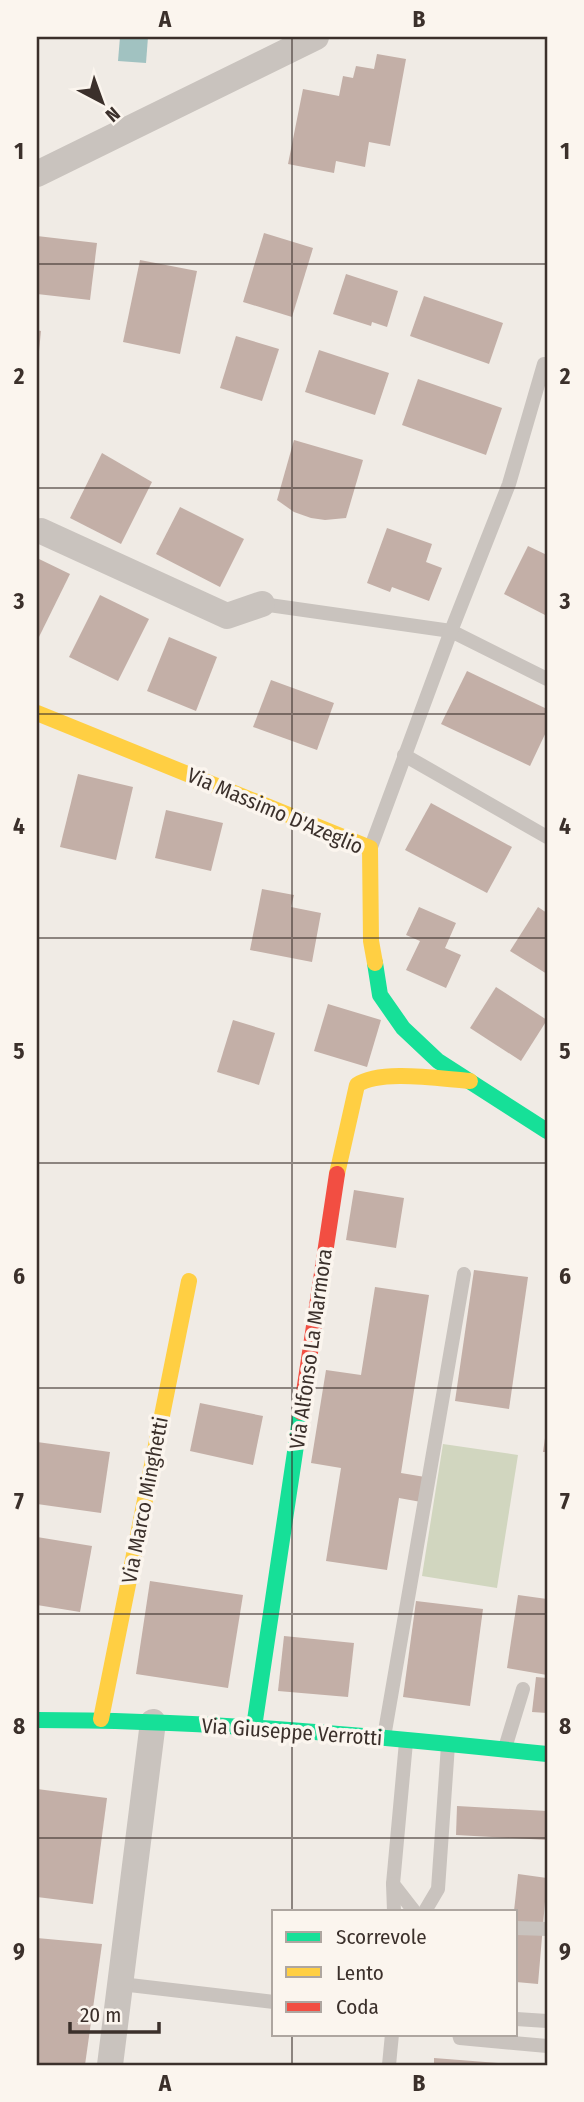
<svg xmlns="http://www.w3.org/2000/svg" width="584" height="2102" viewBox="0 0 584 2102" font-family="'Fira Sans Condensed',sans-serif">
  <rect width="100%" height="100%" fill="#f0ebe5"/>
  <!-- green -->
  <path fill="#d1d6bf" d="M443,1444l75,11 -21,133 -75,-12z"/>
  <!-- water -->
  <path fill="#a1c2c1" d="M120,37h28l-2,26 -28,-2z"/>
  <!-- building -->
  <g fill="#c3afa7">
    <path d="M377,54l29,5 -16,87 -21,-4 -4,25 -29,-6 -2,12 -46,-9 15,-75 36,7 4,-20 10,2 3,-12 18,3z"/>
    <path d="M264,233l49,15 -21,69 -49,-15z"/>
    <path d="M37,236l60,7 -7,57 -53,-6z"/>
    <path d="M140,260l57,11 -17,83 -57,-12z"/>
    <path d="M346,274l52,17 -11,36 -15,-5 -1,4 -38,-12z"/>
    <path d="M424,296l79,27 -14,41 -79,-28z"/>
    <path d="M37,330l4,1 -2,20h-2z"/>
    <path d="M236,336l43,13 -17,52 -42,-13z"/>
    <path d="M319,350l70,23 -14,42 -70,-23z"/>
    <path d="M418,379l84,29 -16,47 -84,-30z"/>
    <path d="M294,440l69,20 -17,58 -21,2 -14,-2 -17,-6 -17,-12z"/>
    <path d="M102,453l50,29 -31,62 -51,-26z"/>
    <path d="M180,507l64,32 -24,48 -64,-33z"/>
    <path d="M387,528l45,16 -6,18 16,6 -13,33 -37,-14 -2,5 -23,-9z"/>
    <path d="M528,546l19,9v61l-43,-22z"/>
    <path d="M37,558l33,16 -33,67z"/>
    <path d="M100,595l49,24 -31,62 -49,-24z"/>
    <path d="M169,637l48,20 -21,54 -49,-20z"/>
    <path d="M467,671l80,38v21l-17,36 -89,-42z"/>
    <path d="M271,680l63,23 -17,47 -64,-23z"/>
    <path d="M78,774l55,13 -17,73 -56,-13z"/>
    <path d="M431,803l81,44 -25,46 -82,-43z"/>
    <path d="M166,810l57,13 -12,48 -56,-13z"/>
    <path d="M262,889l32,6 -3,12 30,6 -9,49 -62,-12z"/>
    <path d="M419,907l37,16 -11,25 16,7 -15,33 -40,-18 14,-29 -14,-6z"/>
    <path d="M538,907l9,6v61l-37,-23z"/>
    <path d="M496,987l51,33 -26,41 -51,-33z"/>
    <path d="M328,1004l53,16 -14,47 -53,-16z"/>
    <path d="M233,1020l42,13 -16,52 -42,-13z"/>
    <path d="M354,1190l50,8 -8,50 -50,-8z"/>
    <path d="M474,1270l54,7 -19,132 -54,-8z"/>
    <path d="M375,1287l54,8 -28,178 24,4 -4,25 -22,-4 -12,72 -61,-9 15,-93 -30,-5 15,-93 35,5z"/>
    <path d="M200,1403l63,13 -10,49 -63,-14z"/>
    <path d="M546,1431l1,1v20h-4z"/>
    <path d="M37,1442l73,10 -9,61 -64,-9z"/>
    <path d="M37,1537l55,9 -12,66 -43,-7z"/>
    <path d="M150,1581l93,14 -15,93 -92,-14z"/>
    <path d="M518,1595l29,4v76l-40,-7z"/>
    <path d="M416,1601l67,8 -13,97 -67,-9z"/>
    <path d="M284,1636l70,7 -6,54 -70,-6z"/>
    <path d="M536,1677l11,1v35l-15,-1z"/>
    <path d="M37,1789l70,9 -14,106 -56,-7z"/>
    <path d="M457,1806l90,5v29l-91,-5z"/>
    <path d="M518,1874l29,4 -9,106 -22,-2v-71h-2z"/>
    <path d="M37,1938l65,6 -17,121h-48z"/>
    <path d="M434,2058l64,5v2h-64z"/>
  </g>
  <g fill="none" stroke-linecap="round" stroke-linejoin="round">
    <!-- lane -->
    <g stroke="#c9c3be" stroke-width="14">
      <path d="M262,604l189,27 96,48"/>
      <path d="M404,755l143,82"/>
      <path d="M371,847l80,-216 58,-147 35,-120"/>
      <path d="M384,1737l80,-463"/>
      <path d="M406,1742l-13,142 21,27"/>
      <path d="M505,1748l18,-59"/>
      <path d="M393,1884l1,27"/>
      <path d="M425,1911l13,-22 10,-144"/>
      <path d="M516,1928l31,1"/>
      <path d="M121,1984l153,18"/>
      <path d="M516,2019l31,2"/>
      <path d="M459,2034l1,4 87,8"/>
      <path d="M389,2065l3,-31"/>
    </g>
    <!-- street -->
    <g stroke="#c9c3be" stroke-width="26">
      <path d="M37,174l279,-137"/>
      <path d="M41,531l186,85 35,-12"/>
      <path d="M110,2065l43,-343"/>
    </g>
    <!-- fast -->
    <g stroke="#16e098" stroke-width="16">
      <path d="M375,963l5,32 23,33 35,33 109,70"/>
      <path d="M37,1720c171,0 340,16 510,34"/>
      <path d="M254,1727l47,-315"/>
    </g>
    <!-- slow -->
    <g stroke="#ffcf43" stroke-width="16">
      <path d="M37,713l333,135 1,93 4,22"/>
      <path d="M337,1174l20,-89c24,-16 83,-6 113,-4"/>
      <path d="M101,1719l88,-438"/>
    </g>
    <!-- jam -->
    <path stroke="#f24e42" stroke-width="16" d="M301,1412l36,-238"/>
  </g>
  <!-- grid -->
  <path fill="none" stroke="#3b302b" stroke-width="2" stroke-opacity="0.55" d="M292,37v1874M37,264h510M37,488h510M37,714h510M37,938h510M37,1163h510M37,1388h510M37,1614h510M37,1838h510M292,2034v31"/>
  <g text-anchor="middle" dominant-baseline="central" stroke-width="7" stroke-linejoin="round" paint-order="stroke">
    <!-- street labels -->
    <g font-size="21" fill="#3b302b" stroke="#fbf5ee">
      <text transform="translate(275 811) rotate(23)">Via Massimo D'Azeglio</text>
      <text transform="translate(311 1349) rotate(-82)">Via Alfonso La Marmora</text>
      <text transform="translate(145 1500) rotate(-79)">Via Marco Minghetti</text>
      <text transform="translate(292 1732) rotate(4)">Via Giuseppe Verrotti</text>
    </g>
  </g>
  <!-- border -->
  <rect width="584" height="2102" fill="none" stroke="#fbf5ee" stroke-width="77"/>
  <!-- legend -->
  <rect x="272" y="1910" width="245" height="126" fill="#fbf5ee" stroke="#aea6a0" stroke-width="2"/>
  <rect x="286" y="1932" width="35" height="10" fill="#16e098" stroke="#aea6a0" stroke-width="2"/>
  <text x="336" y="1944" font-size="21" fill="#3b302b">Scorrevole</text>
  <rect x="286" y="1967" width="35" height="10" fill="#ffcf43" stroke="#aea6a0" stroke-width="2"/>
  <text x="336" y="1980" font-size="21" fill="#3b302b">Lento</text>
  <rect x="286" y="2002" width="35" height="10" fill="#f24e42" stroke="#aea6a0" stroke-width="2"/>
  <text x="336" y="2014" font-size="21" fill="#3b302b">Coda</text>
  <!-- north arrow -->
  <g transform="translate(102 102) rotate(139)" stroke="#fbf5ee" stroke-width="5" paint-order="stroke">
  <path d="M0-5L12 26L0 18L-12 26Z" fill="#3b302b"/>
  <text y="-10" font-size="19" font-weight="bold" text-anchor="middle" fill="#3b302b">N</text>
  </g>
  <!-- scale -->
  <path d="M70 2022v10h89v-10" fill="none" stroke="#3b302b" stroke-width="3.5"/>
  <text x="80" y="2022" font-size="21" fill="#3b302b" stroke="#fbf5ee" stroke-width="5" paint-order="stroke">20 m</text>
  <rect x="38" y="38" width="508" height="2026" fill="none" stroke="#3b302b" stroke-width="2.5"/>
  <g font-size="23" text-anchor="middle" font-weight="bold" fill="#3b302b">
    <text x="165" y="27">A</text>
    <text x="419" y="27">B</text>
    <text x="19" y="159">1</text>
    <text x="565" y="159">1</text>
    <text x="19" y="384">2</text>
    <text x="565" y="384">2</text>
    <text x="19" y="609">3</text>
    <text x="565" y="609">3</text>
    <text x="19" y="834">4</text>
    <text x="565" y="834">4</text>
    <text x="19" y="1059">5</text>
    <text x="565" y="1059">5</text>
    <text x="19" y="1284">6</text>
    <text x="565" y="1284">6</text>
    <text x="19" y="1509">7</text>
    <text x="565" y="1509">7</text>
    <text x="19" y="1734">8</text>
    <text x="565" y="1734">8</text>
    <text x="19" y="1959">9</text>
    <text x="565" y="1959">9</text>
    <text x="165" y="2091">A</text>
    <text x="419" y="2091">B</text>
  </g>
</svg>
